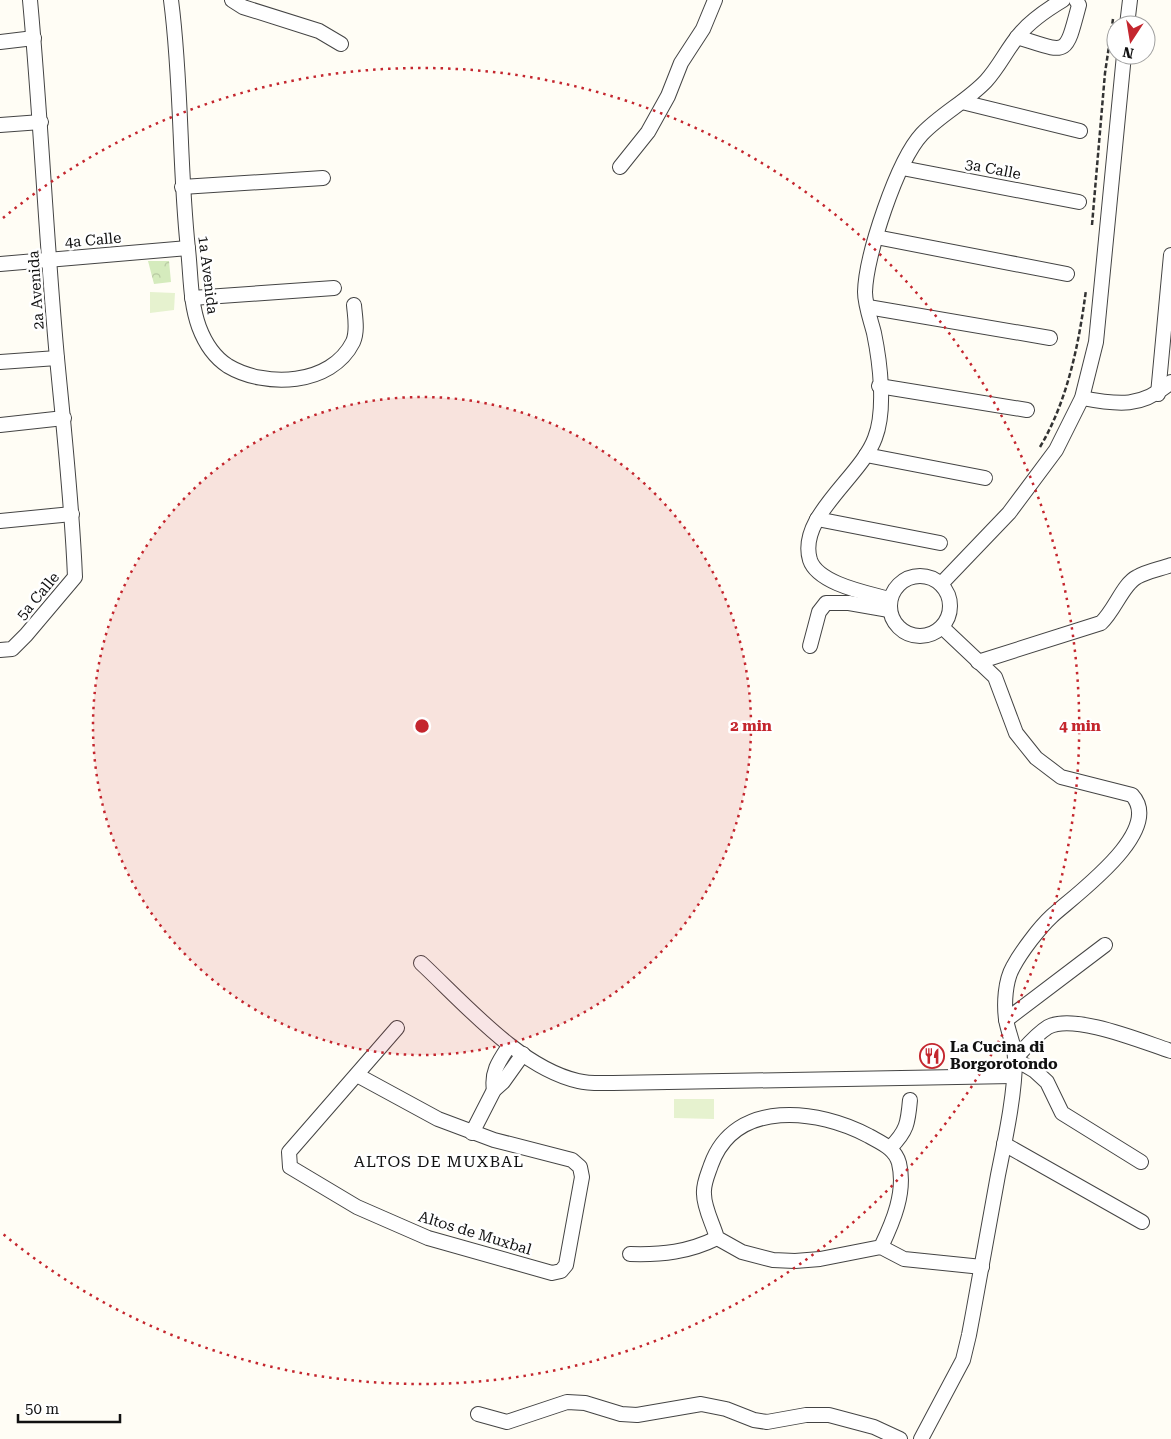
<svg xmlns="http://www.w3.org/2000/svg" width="1171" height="1439" viewBox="0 0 1171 1439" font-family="'Roboto Serif',serif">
  <defs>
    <pattern id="park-crowns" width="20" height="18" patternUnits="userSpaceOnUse" patternTransform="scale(1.25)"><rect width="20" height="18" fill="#d5ebbd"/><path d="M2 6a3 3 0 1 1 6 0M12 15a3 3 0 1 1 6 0" fill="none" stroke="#b6c8a1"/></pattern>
  </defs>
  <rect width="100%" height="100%" fill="#fffdf5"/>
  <!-- park -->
  <path fill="url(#park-crowns)" d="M148,261h21l2,21 -17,2z"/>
  <!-- pitch -->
  <g fill="#e6f2cf">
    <path d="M150,292l25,1 -1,17 -24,3z"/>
    <path d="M674,1099h40v20l-40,-1z"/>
  </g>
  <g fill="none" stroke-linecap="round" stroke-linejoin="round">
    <defs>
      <g id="minor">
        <path d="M171,0c11,83 8,166 17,249 3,27 2,53 11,78 6,16 15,30 29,39 37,22 103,20 125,-24 5,-11 2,-25 1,-37"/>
        <path d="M232,0l11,7 76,24 22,13"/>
        <path d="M1127,25l3,-25"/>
        <path d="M1017,37c51,16 48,21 62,-32l-3,-5"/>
        <path d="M0,42l34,-4"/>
        <path d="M962,102l118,29"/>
        <path d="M0,125l41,-3"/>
        <path d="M620,167l28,-35 20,-36 13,-33 22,-34 12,-29"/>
        <path d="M902,168l177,34"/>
        <path d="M182,187l141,-9"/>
        <path d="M876,237l191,37"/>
        <path d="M0,264l188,-16"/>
        <path d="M192,298l142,-10"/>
        <path d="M868,307l182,31"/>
        <path d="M0,362l57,-4"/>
        <path d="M879,386l148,24"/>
        <path d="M1158,394l13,-139"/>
        <path d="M1082,398c36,7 60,10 89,-16"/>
        <path d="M0,425l64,-7"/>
        <path d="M866,455l119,23"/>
        <path d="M817,519l123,24"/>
        <path d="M0,521l72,-7"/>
        <circle cx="920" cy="606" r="30"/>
        <path d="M941,584l68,-71 47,-63 26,-52 14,-56 28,-287"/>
        <path d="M889,599c-21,-6 -71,-15 -79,-39 -13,-43 51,-83 65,-122 11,-28 5,-76 -1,-105 -3,-12 -9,-28 -9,-41 1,-37 32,-131 57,-158 19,-20 45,-33 64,-53 13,-14 21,-32 33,-46 11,-14 29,-26 44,-35"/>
        <path d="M810,646l9,-34 7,-9h23l40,7"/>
        <path d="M0,650l12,-1 14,-14 49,-58c-3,-74 -11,-146 -18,-219 -11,-119 -16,-239 -27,-358"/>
        <path d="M978,662l123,-39c14,-13 22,-39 36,-46 10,-6 23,-8 34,-12"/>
        <path d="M421,963c43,40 99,105 157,118 12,3 23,2 35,2l400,-7"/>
        <path d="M1006,1020l99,-75"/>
        <path d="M1015,1059c10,-11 20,-24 33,-32 26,-14 95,15 123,24"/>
        <path d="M1015,1059l20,12 12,11 15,31 79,49"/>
        <path d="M357,1075l81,44 56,21 78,20 8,7 2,10 -16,88 -5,6 -9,2 -124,-35 -71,-31 -67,-40 -1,-15 108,-124"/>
        <path d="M494,1090c-3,-18 5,-29 15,-44"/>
        <path d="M472,1133l22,-43 9,-8 20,-28"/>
        <path d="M1004,1144l138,78"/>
        <path d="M890,1148c17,-17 18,-25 20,-48"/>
        <path d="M881,1247c12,-25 25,-55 18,-84 -4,-15 -18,-20 -30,-27 -50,-27 -134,-38 -158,29 -3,9 -8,19 -7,29 0,14 9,30 13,44l25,14 31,8 22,1 25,-2 61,-12 23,12 78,8"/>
        <path d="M630,1254c32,1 59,-2 87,-16"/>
        <path d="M478,1414l29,8 60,-20 18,1 36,11 16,1 64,-11 25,5 28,11 13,2 39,-7h23l45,12 26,12"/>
        <path d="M921,1439l42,-79 6,-25c10,-53 19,-106 29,-160 7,-35 17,-80 17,-116 0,-14 -7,-26 -9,-40 -2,-15 -1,-38 7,-52 8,-15 26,-39 39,-51 23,-21 113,-85 80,-121l-71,-18 -25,-19 -20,-25 -21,-56 -53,-50"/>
      </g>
    </defs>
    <!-- minor casing -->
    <use href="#minor" stroke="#444" stroke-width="16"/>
    <!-- path -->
    <g stroke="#333" stroke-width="2.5" stroke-dasharray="5 2.5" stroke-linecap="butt">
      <path d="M1092,225l13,-152 8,-54"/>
      <path d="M1040,447c28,-47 39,-104 46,-157"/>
    </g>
    <!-- minor -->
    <use href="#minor" stroke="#fff" stroke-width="14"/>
  </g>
  <!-- distance rings -->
  <circle cx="422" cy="726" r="329" fill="#c4262e" fill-opacity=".12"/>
  <g fill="none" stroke="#c4262e" stroke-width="2.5" stroke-dasharray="2.5 5">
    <circle cx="422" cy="726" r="329"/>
    <path d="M3 218A658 658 0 1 1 3 1234"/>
  </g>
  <!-- icons -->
  <defs>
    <symbol id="restaurant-ring" viewBox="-11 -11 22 22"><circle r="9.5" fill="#fff" stroke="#c4262e" stroke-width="1.5"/><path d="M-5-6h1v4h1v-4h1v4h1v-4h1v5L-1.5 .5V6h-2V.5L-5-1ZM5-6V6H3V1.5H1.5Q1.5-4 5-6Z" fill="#c4262e"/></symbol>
  </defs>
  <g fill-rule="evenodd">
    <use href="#restaurant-ring" x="918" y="1042" width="28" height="28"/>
  </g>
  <g text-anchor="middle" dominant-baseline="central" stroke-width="5" stroke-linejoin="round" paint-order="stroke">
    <!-- street labels -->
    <g font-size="15" fill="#111" stroke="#fff">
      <text transform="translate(993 169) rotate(11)">3a Calle</text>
      <text transform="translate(93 240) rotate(-5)">4a Calle</text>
      <text transform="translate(208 275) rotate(83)">1a Avenida</text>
      <text transform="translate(36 290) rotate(-94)">2a Avenida</text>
      <text transform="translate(38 596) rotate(-50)">5a Calle</text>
      <text transform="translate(475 1233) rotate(17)">Altos de Muxbal</text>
    </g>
    <!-- poi labels -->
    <g font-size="15" font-weight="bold" fill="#111" stroke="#fff" text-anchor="start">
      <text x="950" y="1047">La Cucina di<tspan x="950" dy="17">Borgorotondo</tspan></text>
    </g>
    <!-- neighbourhood labels -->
    <g font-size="16" letter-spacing="1" fill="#111" stroke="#fff">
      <text x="439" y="1161">ALTOS DE MUXBAL</text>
    </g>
  </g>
  <circle cx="422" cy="726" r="8" fill="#c4262e" stroke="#fff" stroke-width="2.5"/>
  <g font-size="15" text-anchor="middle" font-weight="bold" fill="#c4262e" stroke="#fff" stroke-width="5" stroke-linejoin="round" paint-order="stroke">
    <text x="751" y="731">2 min</text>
    <text x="1080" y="731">4 min</text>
  </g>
  <!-- north arrow -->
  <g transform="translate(1131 40) rotate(192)"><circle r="24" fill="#ffffff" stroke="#a0a0a0"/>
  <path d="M0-4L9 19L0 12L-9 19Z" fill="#c4262e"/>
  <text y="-8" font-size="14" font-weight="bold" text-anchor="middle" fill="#111111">N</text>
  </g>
  <!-- scale -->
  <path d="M18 1414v8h102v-8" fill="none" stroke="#111111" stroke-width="2.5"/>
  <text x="25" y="1414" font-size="15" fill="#111111" stroke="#ffffff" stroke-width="4" paint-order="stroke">50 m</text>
</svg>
